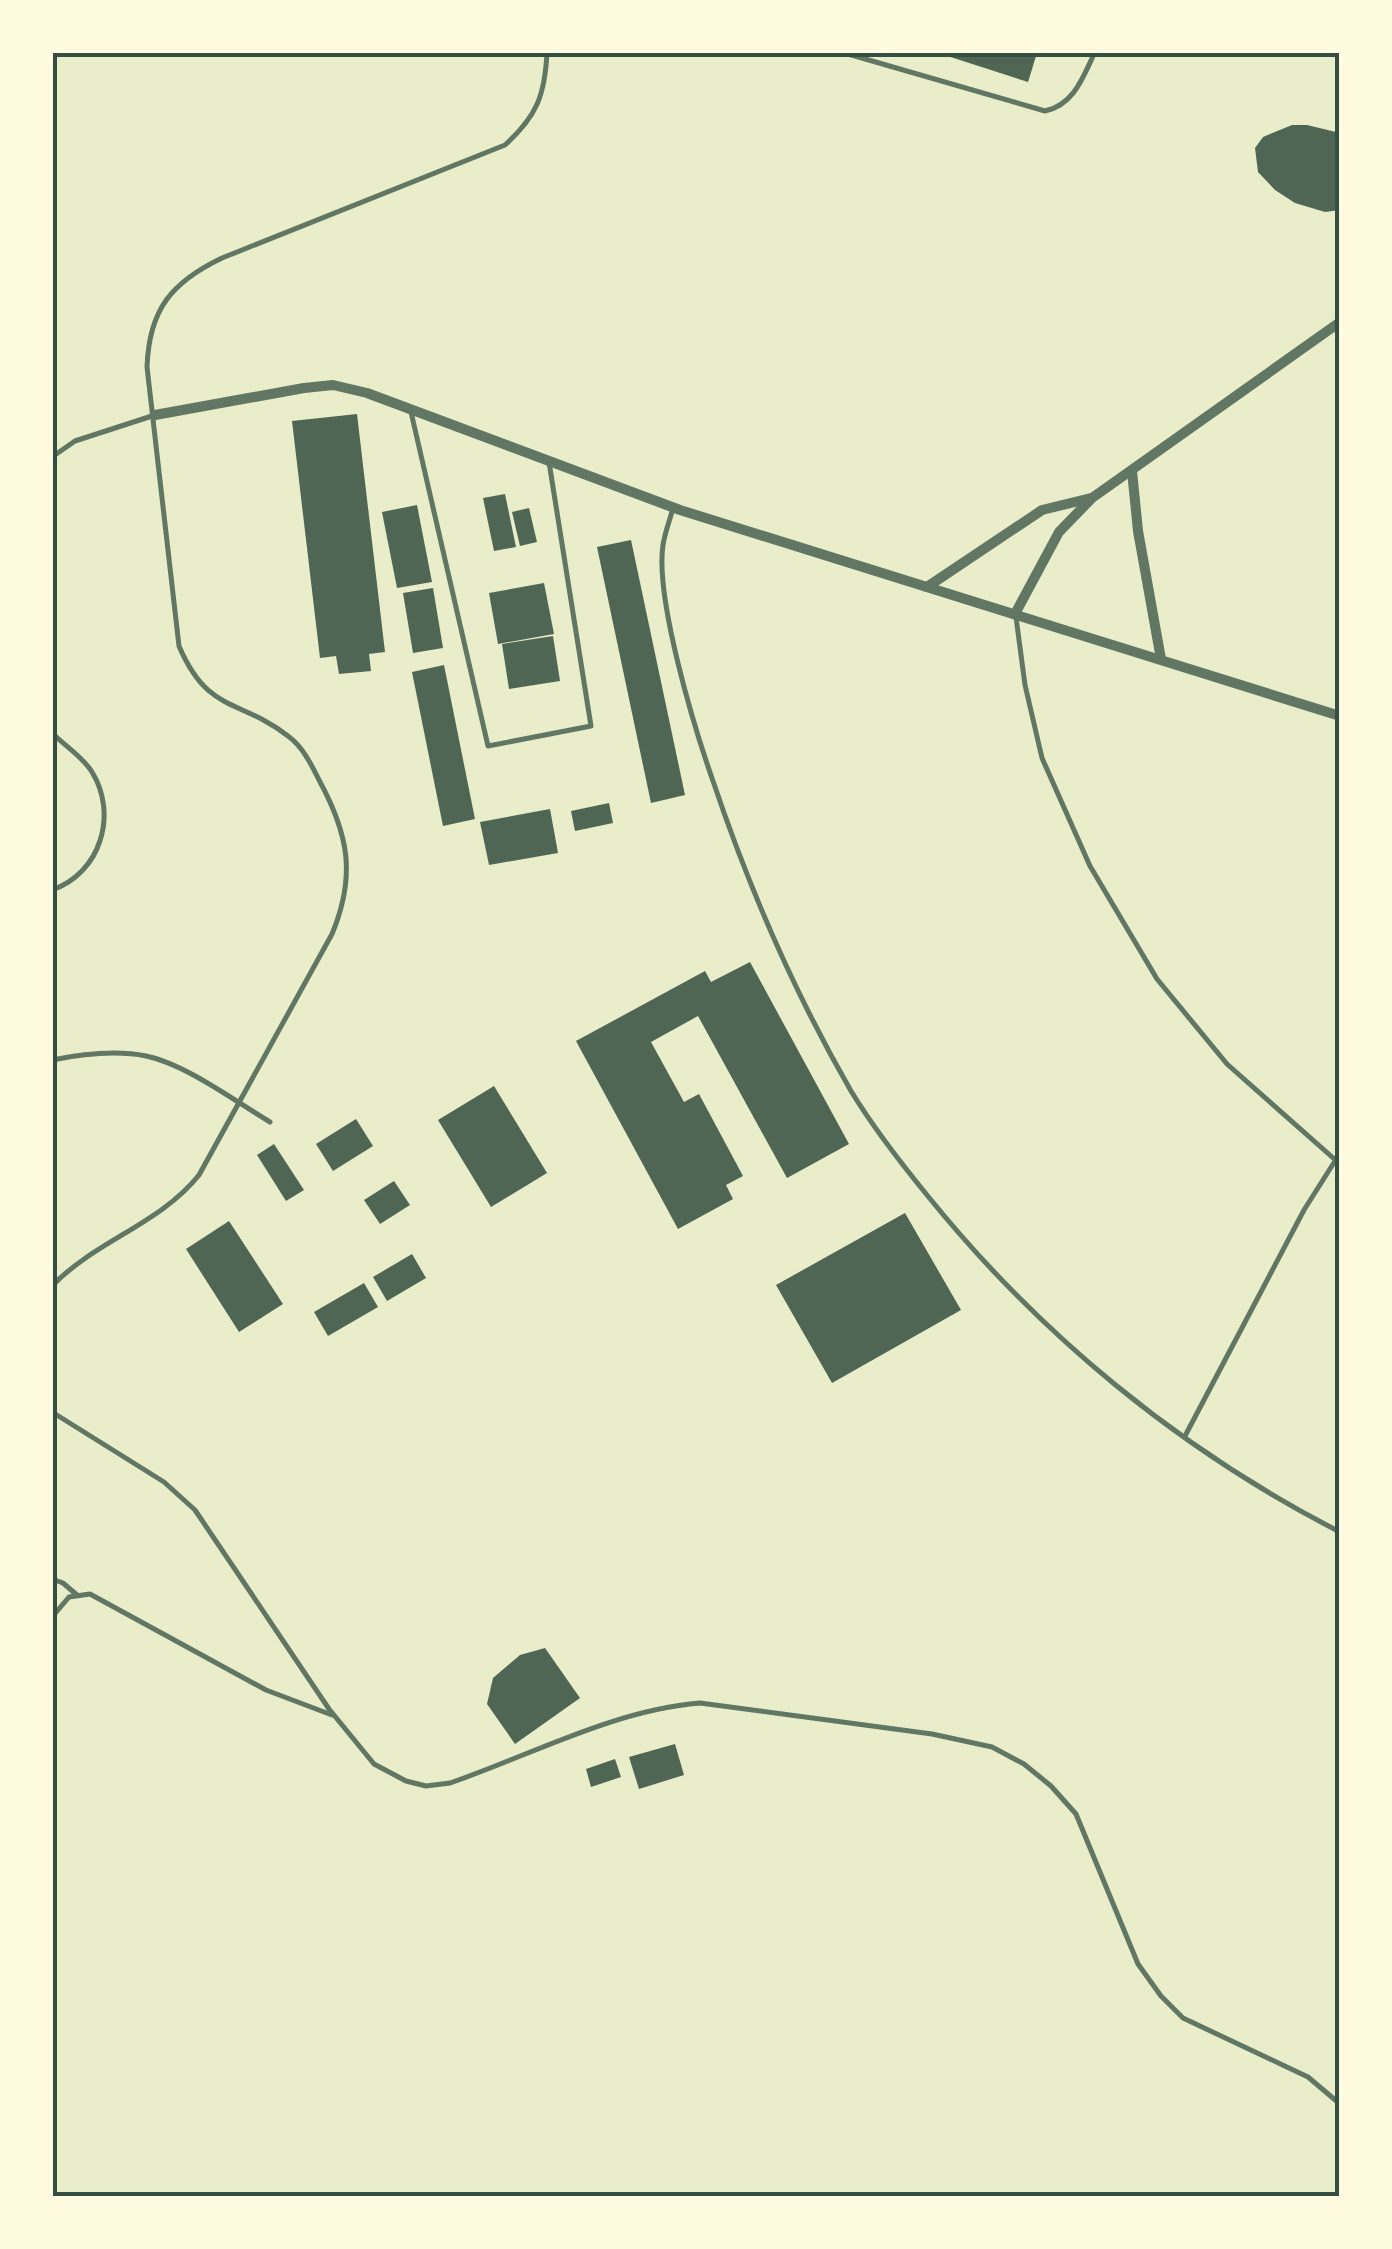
<svg xmlns="http://www.w3.org/2000/svg" width="1392" height="2249" viewBox="0 0 1392 2249" font-family="Figtree,sans-serif">
  <rect width="100%" height="100%" fill="#e9edc9"/>
  <!-- building -->
  <g fill="#4f6655">
    <path d="M935,52h99l3,1 -9,29z"/>
    <path d="M1292,125h15l33,8v77l-15,2 -30,-9 -20,-13 -17,-18 -3,-24 8,-11z"/>
    <path d="M357,414l28,238 -16,2 2,17 -32,3 -3,-18 -16,2 -28,-237z"/>
    <path d="M505,494l11,53 -22,4 -11,-53z"/>
    <path d="M417,505l15,77 -35,6 -15,-76z"/>
    <path d="M529,508l8,34 -17,4 -8,-34z"/>
    <path d="M631,540l54,255 -34,8 -54,-256z"/>
    <path d="M544,583l10,51 -56,10 -9,-51z"/>
    <path d="M433,588l10,60 -30,5 -10,-60z"/>
    <path d="M553,636l7,45 -51,8 -7,-45z"/>
    <path d="M444,665l31,154 -32,7 -31,-154z"/>
    <path d="M609,803l4,20 -38,8 -4,-20z"/>
    <path d="M550,809l8,44 -69,12 -9,-43z"/>
    <path d="M750,962l99,182 -62,34 -89,-162 -47,26 33,60 15,-8 44,82 -17,9 7,14 -55,30 -102,-188 129,-70 6,11z"/>
    <path d="M494,1086l53,87 -56,34 -53,-87z"/>
    <path d="M356,1119l17,27 -40,25 -17,-27z"/>
    <path d="M274,1144l30,46 -18,11 -29,-46z"/>
    <path d="M394,1181l16,24 -30,19 -16,-24z"/>
    <path d="M905,1213l56,97 -129,73 -56,-98z"/>
    <path d="M229,1221l54,83 -44,28 -53,-83z"/>
    <path d="M412,1254l14,24 -39,23 -14,-24z"/>
    <path d="M364,1283l14,24 -50,29 -14,-24z"/>
    <path d="M545,1648l35,50 -65,46 -28,-40 6,-26 27,-23z"/>
    <path d="M675,1744l9,31 -45,14 -10,-32z"/>
    <path d="M615,1759l6,18 -30,10 -5,-18z"/>
  </g>
  <g fill="none" stroke-linecap="round" stroke-linejoin="round">
    <!-- service -->
    <g stroke="#617663" stroke-width="5">
      <path d="M841,52l204,59c29,-6 38,-34 50,-59"/>
      <path d="M411,412l77,334 103,-20 -42,-264"/>
      <path d="M52,457l23,-16 80,-26"/>
      <path d="M673,508c-3,12 -8,24 -10,37 -8,53 31,182 50,236 36,107 81,211 138,310 22,36 49,71 76,104 113,140 253,255 413,337"/>
      <path d="M1016,617l9,68 17,73 48,108 67,113 70,85 113,100"/>
      <path d="M52,733c13,13 31,24 40,39 26,42 9,101 -40,118"/>
      <path d="M52,1060c30,-6 64,-10 94,-4 39,8 89,45 124,66"/>
      <path d="M52,1286c43,-45 108,-62 147,-111l133,-241c24,-58 17,-99 -13,-154 -8,-16 -16,-33 -31,-44 -49,-38 -80,-22 -109,-90l-32,-279c2,-58 25,-85 75,-109l283,-113c32,-29 40,-50 42,-93"/>
      <path d="M52,1412l112,70 31,28 134,199 45,55 32,17 20,5 24,-3c81,-28 164,-73 250,-80l232,31 60,13 32,17 27,22 25,28 62,150 23,32 22,22 125,59 32,27"/>
      <path d="M1185,1436l119,-226 31,-49 5,7"/>
      <path d="M52,1579l11,4 14,12"/>
      <path d="M52,1617l17,-20 21,-3 176,96 66,25"/>
    </g>
    <!-- minor -->
    <g stroke="#617663" stroke-width="10">
      <path d="M155,415l149,-27 29,-3 34,8 313,117 660,206"/>
      <path d="M1132,471l6,60 23,128"/>
      <path d="M927,587l115,-77 49,-12"/>
      <path d="M1015,614l44,-82 33,-34 248,-176"/>
    </g>
  </g>
  <!-- border -->
  <rect width="1392" height="2249" fill="none" stroke="#fefae0" stroke-width="110"/>
  <rect x="55" y="55" width="1282" height="2139" fill="none" stroke="#344e41" stroke-width="4"/>
</svg>
